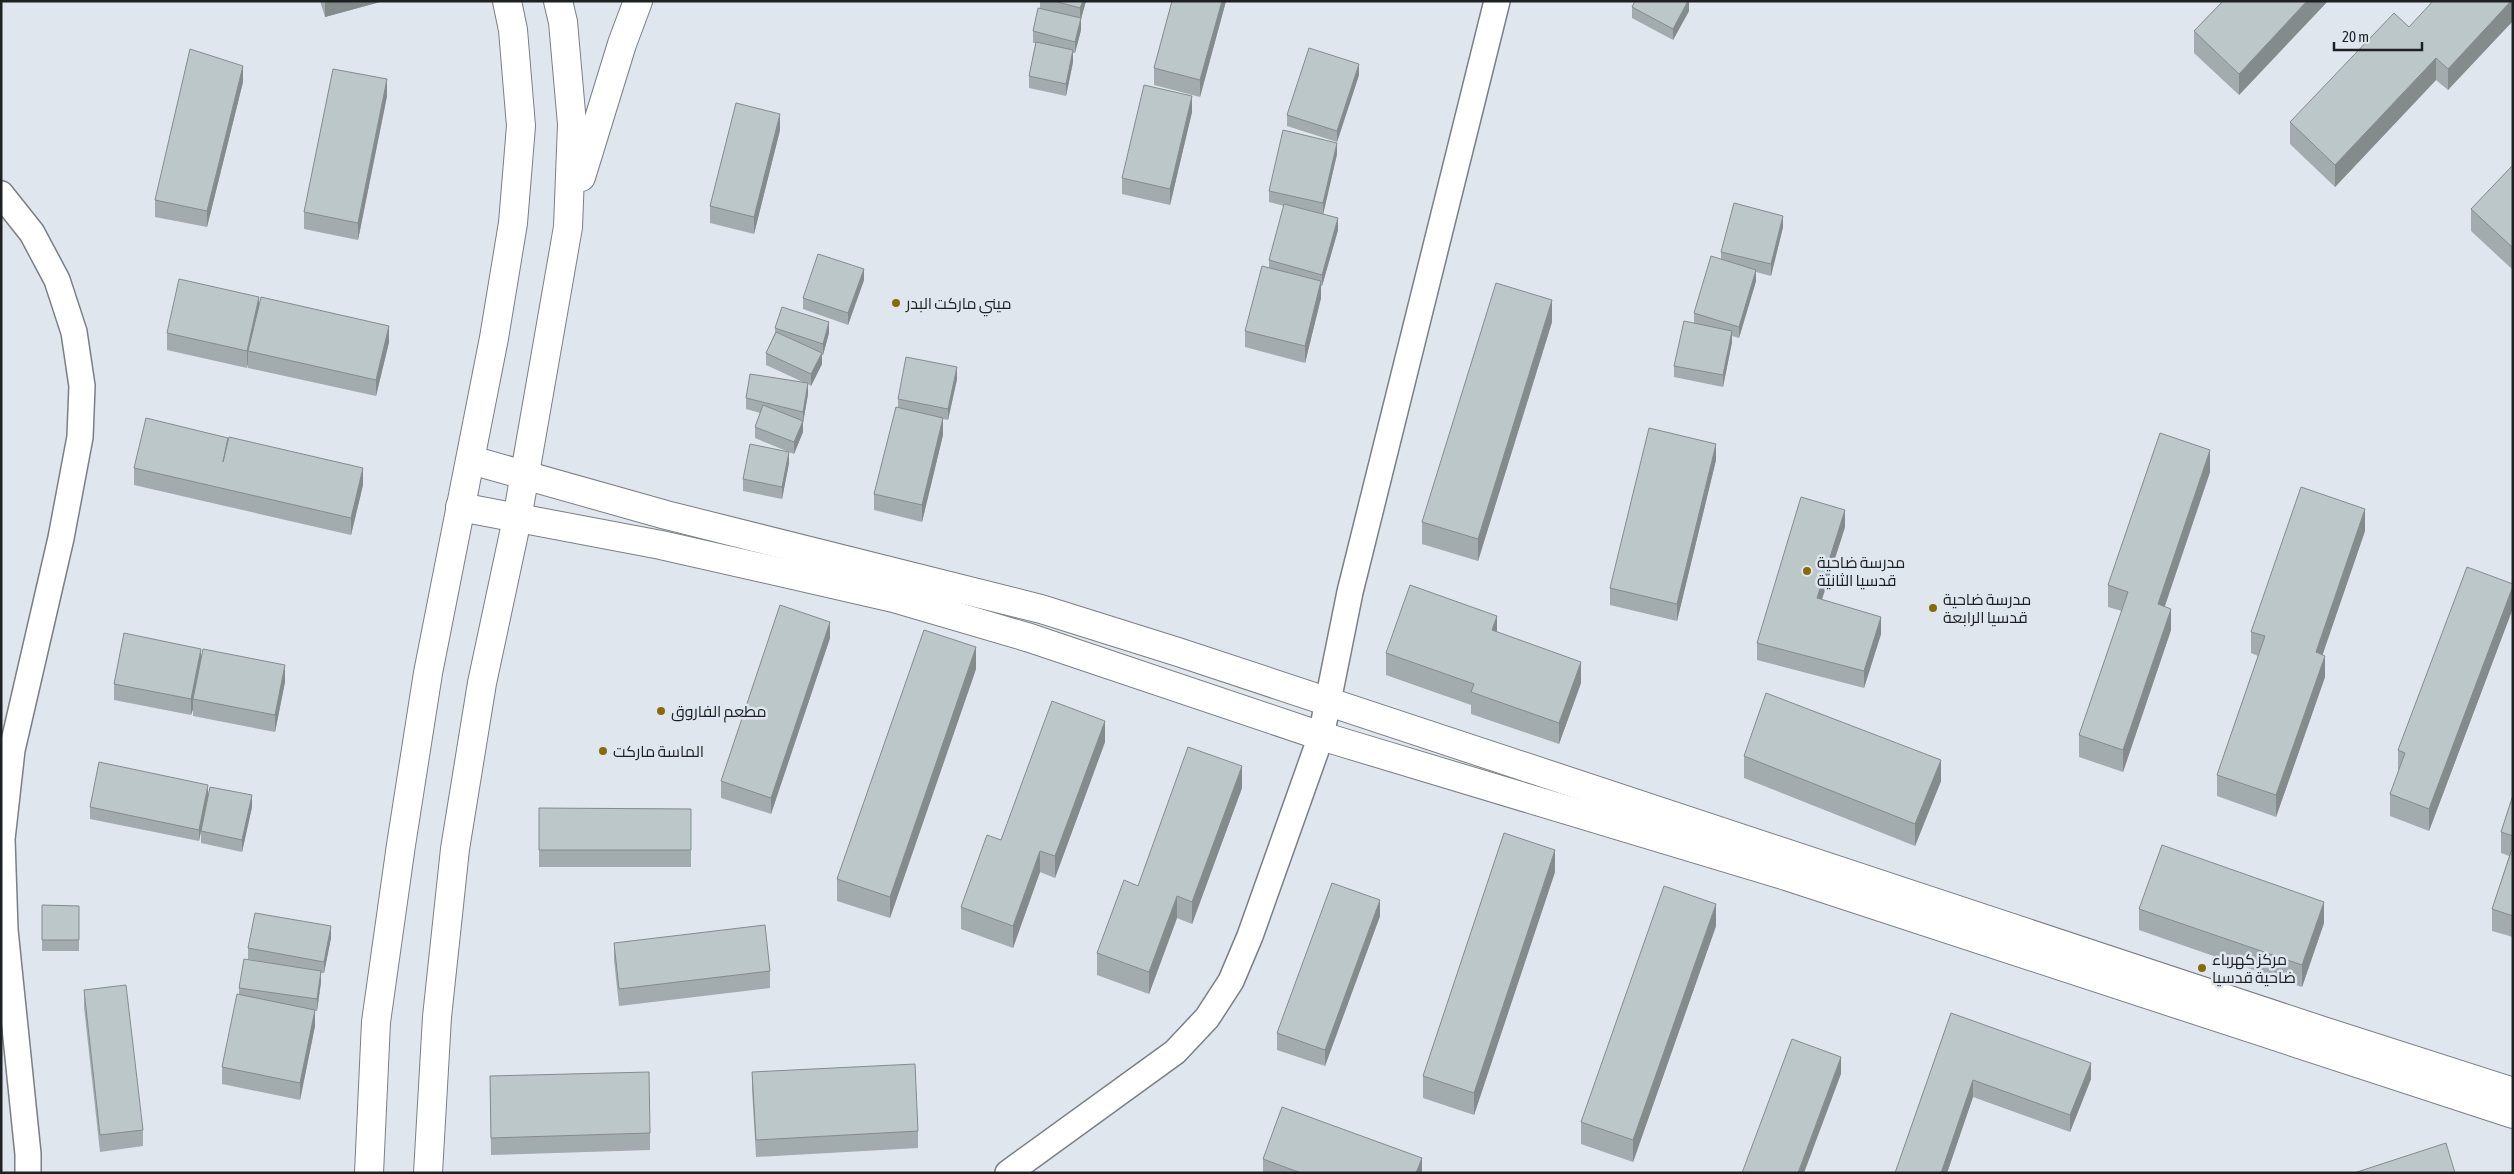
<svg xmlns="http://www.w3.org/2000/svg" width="2514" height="1174" viewBox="0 0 2514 1174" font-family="'Asap Condensed',Cairo,sans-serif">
  <rect width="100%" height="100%" fill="#e0e6ee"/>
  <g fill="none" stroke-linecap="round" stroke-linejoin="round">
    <defs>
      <g id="street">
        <path d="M1,194l31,39 25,47 17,52 8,54 -2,51 -19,101 -49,212 -10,89 3,91 23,224v19"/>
        <path d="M1008,1173l167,-121 32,-34 24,-37 19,-45 71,-200 29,-144 147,-591"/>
      </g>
      <g id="secondary">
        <path d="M581,177l41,-133 16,-43"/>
        <path d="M471,460l195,55 375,94 137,43 1142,378 193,62"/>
        <path d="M460,507l201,38 233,53 136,40 291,98 465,140 727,238"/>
        <path d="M369,1173l7,-151 25,-177 27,-172 66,-335 19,-115 8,-97 -8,-96 -6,-29"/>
        <path d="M428,1173l9,-156 18,-168 27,-166 35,-164 51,-292 4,-103 -9,-102 -5,-21"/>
      </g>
    </defs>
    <!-- street casing -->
    <use href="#street" stroke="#7a7f86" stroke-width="28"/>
    <!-- secondary casing -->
    <use href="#secondary" stroke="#7a7f86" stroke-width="30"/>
    <!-- street -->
    <use href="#street" stroke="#fff" stroke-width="25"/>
    <!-- secondary -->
    <use href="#secondary" stroke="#fff" stroke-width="28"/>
  </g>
  <!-- wall -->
  <g fill="#a2abae">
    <path d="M320,1h60v1l-55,15z"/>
    <path d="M1040,1h46l-5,18v11l-6,23h-2v9l-7,34 -37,-8v-12l7,-33h-3v-12l7,-23z"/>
    <path d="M1172,1h54l-26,96 -46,-12v-17z"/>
    <path d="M1689,1v10l-16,29 -41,-22v-11z"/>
    <path d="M2223,1h105l-89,94 -45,-42v-22z"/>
    <path d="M2513,1l-65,89 -12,-10 -101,107 -45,-43v-22l119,-95z"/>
    <path d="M1359,75l-22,67 -50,-16v-11z"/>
    <path d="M243,82l-36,145 -52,-10v-17z"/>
    <path d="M387,96l-29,144 -54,-11v-17z"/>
    <path d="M1192,112l-22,93 -48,-11v-16z"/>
    <path d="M780,130l-26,104 -44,-11v-17z"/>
    <path d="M1337,154l-14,60 15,16 -16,56h-1v12l-16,65 -60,-16v-16l24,-63v-8l15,-54 -15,-4v-11z"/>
    <path d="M2513,165v105l-42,-39v-22z"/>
    <path d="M1783,227l-12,49 -15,-4v9l-17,57 -7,-2v6l-9,45 -49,-10v-11l20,-43v-10l27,-54v-7z"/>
    <path d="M864,280l-16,45 -45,-16v-11z"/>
    <path d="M259,303l130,39 -13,54 -128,-28v-6l-1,6 -80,-18v-17z"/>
    <path d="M1552,322l-74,239 -56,-17v-22z"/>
    <path d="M775,328l54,5 -6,22h-1v9l-11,22 -3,-2v10l-5,29v9l-9,22 -5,-2v11l-7,36 -39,-8v-12l46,-27 -34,-14v-11l5,-14 -14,-4v-11l57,-16 -37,-17v-12l9,-20z"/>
    <path d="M957,379l-9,41 -5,-1v16l-21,87 -48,-12v-16l24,-87v-8z"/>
    <path d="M228,443l135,42 -12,50 -217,-50v-17z"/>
    <path d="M1716,460l-39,161 -67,-16v-17z"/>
    <path d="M2210,472l-45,134 6,24 -48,142 -44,-15v-22l43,-124 -14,-4v-22z"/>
    <path d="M1845,527l-23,72 59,35 -17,54 -107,-28v-17z"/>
    <path d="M2365,531l-43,124 3,22 -49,140 -59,-21v-21l41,-119 -7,-3v-21z"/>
    <path d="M2513,584v24l-84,223 -39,-15v-22l8,-22v-22z"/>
    <path d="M1497,632l84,51 -22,61 -88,-30v-9l-85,-30v-22z"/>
    <path d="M830,638l-59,176 -50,-16v-17z"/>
    <path d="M201,655l84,27 -10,50 -82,-16v-7l-2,6 -77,-15v-16z"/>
    <path d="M976,669l-86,249 -53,-17v-22z"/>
    <path d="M1105,742l-50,136 -15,-6 -27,76 -52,-19v-22l40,-67z"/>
    <path d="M1744,756l197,25 -26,65 -171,-68z"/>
    <path d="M1242,788l-50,136 -15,-6 -28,76 -52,-19v-22z"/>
    <path d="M2513,795v142l-21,-6v-22l17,-53 -8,-3v-21z"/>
    <path d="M208,797l44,10 -10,45 -41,-9v-12l-2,10 -109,-22v-12z"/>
    <path d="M539,808l152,1v58h-152z"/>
    <path d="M1555,872l-81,243 -51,-17v-22z"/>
    <path d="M42,905l37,1v45h-37z"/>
    <path d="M2139,909l185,14 -22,64 -163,-57z"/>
    <path d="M1380,916l-55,150 -48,-16v-17z"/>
    <path d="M1716,926l-83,236 -52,-18v-22z"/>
    <path d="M331,938l-7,35h-3v9l-4,29h-2v15l-15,74 -78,-16v-17l17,-73v-6l25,-26 -16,-3v-11z"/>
    <path d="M614,943l156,28v17l-151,18 -5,-46z"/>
    <path d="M84,990l59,140v16l-43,6 -16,-145z"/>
    <path d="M1951,1013l140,66 -21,53 -97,-35 -26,76h-52z"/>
    <path d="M752,1072l166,59v17l-162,9 -4,-68z"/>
    <path d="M490,1076l160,57v17l-159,5z"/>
    <path d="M1263,1159l159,14h-159z"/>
  </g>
  <!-- shaded-wall -->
  <g fill="#848b8d">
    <path d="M325,1h55v1l-55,15z"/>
    <path d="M1083,1h3l-5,18v11l-6,23v-11l5,-23v-11z"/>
    <path d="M1222,1h4l-26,96v-17z"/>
    <path d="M1688,1h1v10l-16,29v-11z"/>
    <path d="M2307,1h21l-89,94v-21z"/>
    <path d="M2511,1h2v20l-65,69v-21z"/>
    <path d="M1073,50v12l-7,34v-12z"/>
    <path d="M2436,58v22l-101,107v-22z"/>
    <path d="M1359,64v11l-22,67v-11z"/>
    <path d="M243,66v16l-36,145v-16z"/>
    <path d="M387,79v17l-29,144v-17z"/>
    <path d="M1192,96v16l-22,93v-16z"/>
    <path d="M780,114v16l-26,104v-17z"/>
    <path d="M1337,143v11l-14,61v-12z"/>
    <path d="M1783,216v11l-12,49v-12z"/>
    <path d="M1338,218v12l-16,56v-11z"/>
    <path d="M864,269v11l-16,45v-12z"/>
    <path d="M1756,270v11l-17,57v-11z"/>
    <path d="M1321,281v17l-16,65v-17z"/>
    <path d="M259,297v17l-11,37v11l-1,6v-17z"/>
    <path d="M1552,300v22l-74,239v-22z"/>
    <path d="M829,322v11l-6,22v-11z"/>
    <path d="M389,326v16l-13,54v-16z"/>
    <path d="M1732,331v11l-9,45v-12z"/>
    <path d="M822,353v11l-11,22v-12z"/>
    <path d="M957,367v12l-9,41v-11z"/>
    <path d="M808,383v11l-5,29v-11z"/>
    <path d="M943,418v17l-21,87v-17z"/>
    <path d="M803,421v11l-9,22v-12z"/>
    <path d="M1716,444v16l-39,161v-17z"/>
    <path d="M2210,450v22l-52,154v-22z"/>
    <path d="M789,452v11l-7,36v-12z"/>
    <path d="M363,468v17l-12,50v-17z"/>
    <path d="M2365,509v22l-49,143v-22z"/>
    <path d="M1845,510v17l-28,88v-17z"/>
    <path d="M2513,586v22l-84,223v-22z"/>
    <path d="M2171,609v21l-48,142v-22z"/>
    <path d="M1497,616v22l-5,-8z"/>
    <path d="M1881,617v17l-17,54v-17z"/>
    <path d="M830,622v16l-59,176v-16z"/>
    <path d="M976,647v22l-86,249v-21z"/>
    <path d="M201,649v17l-8,33v10l-2,6v-16z"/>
    <path d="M2325,656v21l-49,140v-22z"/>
    <path d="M1581,662v21l-22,61v-21z"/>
    <path d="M285,665v17l-10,50v-17z"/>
    <path d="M1105,721v21l-50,136v-22z"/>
    <path d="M1941,760v21l-26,65v-22z"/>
    <path d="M1242,766v22l-50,136v-22z"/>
    <path d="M208,785v12l-9,44v-11z"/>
    <path d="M252,795v12l-10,45v-12z"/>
    <path d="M1555,850v22l-81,243v-22z"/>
    <path d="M1040,851v21l-27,76v-22z"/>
    <path d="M1177,896v22l-28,76v-22z"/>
    <path d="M1380,900v16l-55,150v-16z"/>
    <path d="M2324,902v21l-22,64v-22z"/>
    <path d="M1716,904v22l-83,236v-22z"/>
    <path d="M331,926v12l-7,35v-11z"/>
    <path d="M321,971v11l-4,29v-12z"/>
    <path d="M315,1010v16l-15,74v-17z"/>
    <path d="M1841,1057v17l-37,99h-6z"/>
    <path d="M2091,1063v16l-21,53v-17z"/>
    <path d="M1973,1080v17l-26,76h-6z"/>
    <path d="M1422,1158v15h-6z"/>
  </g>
  <!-- building -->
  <g fill="#bcc7ca" stroke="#848b8d">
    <path d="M1054,1h29l-3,7z"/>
    <path d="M1172,1h50l-22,79 -46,-12z"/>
    <path d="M1635,1h53l-15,28 -41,-22z"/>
    <path d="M2223,1h84l-68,73 -45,-43z"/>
    <path d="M2433,1h78l-63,68 -12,-11 -101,107 -45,-43 104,-109 15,14z"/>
    <path d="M1038,8l43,10 -6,24 -42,-11z"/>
    <path d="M1036,42l37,8 -7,34 -37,-8z"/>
    <path d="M1309,48l50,16 -22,67 -50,-16z"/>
    <path d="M190,49l53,17 -36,145 -52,-11z"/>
    <path d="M333,69l54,10 -29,144 -54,-11z"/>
    <path d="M1144,85l48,11 -22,93 -48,-11z"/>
    <path d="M736,103l44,11 -26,103 -44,-11z"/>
    <path d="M1283,130l54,13 -14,60 -54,-12z"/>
    <path d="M2513,165v83l-42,-39z"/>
    <path d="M1734,203l49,13 -12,48 -50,-12z"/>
    <path d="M1284,204l54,14 -16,57 -53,-15z"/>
    <path d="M818,254l46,15 -16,44 -45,-15z"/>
    <path d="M1711,256l45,14 -17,57 -45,-14z"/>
    <path d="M1262,266l59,15 -16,65 -60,-15z"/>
    <path d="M179,279l80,18 -12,54 -80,-18z"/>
    <path d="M1496,283l56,17 -74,239 -56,-17z"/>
    <path d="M261,297l128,29 -13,54 -128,-29z"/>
    <path d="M782,307l47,15 -6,22 -48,-16z"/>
    <path d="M1684,321l48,10 -9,44 -49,-9z"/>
    <path d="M776,332l46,21 -11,21 -45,-21z"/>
    <path d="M906,357l51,10 -9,42 -50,-10z"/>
    <path d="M750,374l58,9 -5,29 -57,-14z"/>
    <path d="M763,405l40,16 -9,21 -39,-15z"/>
    <path d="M896,407l47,11 -21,87 -48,-11z"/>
    <path d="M146,418l82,20 -5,24 6,-25 134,31 -12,50 -217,-50z"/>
    <path d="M1649,428l67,16 -39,160 -67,-16z"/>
    <path d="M2160,433l50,17 -52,154 13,5 -48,141 -44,-15 49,-143 -20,-7z"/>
    <path d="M750,444l39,8 -7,35 -39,-8z"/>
    <path d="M2301,487l64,22 -49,143 9,4 -49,139 -59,-20 48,-139 -14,-4z"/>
    <path d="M1801,497l44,13 -28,88 64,19 -17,54 -107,-28z"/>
    <path d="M2467,567l46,17v2l-84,223 -39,-15 15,-41 -7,-3z"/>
    <path d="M1410,585l87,31 -5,14 89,32 -22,61 -88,-31 3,-8 -88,-31z"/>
    <path d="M780,605l50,17 -59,176 -50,-17z"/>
    <path d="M924,630l52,17 -86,250 -53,-18z"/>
    <path d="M124,633l77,16 -10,50 -77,-15z"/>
    <path d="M203,649l82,16 -10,50 -82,-16z"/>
    <path d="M1766,693l175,67 -26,64 -171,-68z"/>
    <path d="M1052,701l53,20 -50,135 -15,-5 -27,75 -52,-19 26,-72 14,5z"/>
    <path d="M1188,747l54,19 -50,136 -15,-6 -28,76 -52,-19 27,-73 14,6z"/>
    <path d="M99,762l109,23 -9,45 -109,-23z"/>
    <path d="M210,787l42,8 -10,45 -41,-9z"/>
    <path d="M2513,795v41l-12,-4z"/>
    <path d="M539,808l152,1v41h-152z"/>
    <path d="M1504,833l51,17 -81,243 -51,-17z"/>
    <path d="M2162,845l162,57 -22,63 -163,-56z"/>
    <path d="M2513,846v70l-21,-7z"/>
    <path d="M1332,883l48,17 -55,150 -48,-17z"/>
    <path d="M1664,886l52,18 -83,236 -52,-18z"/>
    <path d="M42,905l37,1v34h-37z"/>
    <path d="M255,913l76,13 -7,36 -76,-14z"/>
    <path d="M765,925l5,46 -151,18 -5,-46z"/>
    <path d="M244,959l77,12 -4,28 -78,-11z"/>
    <path d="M126,985l17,145 -43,5 -16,-145z"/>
    <path d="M237,994l78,16 -15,73 -78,-16z"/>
    <path d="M1951,1013l140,50 -21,52 -97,-35 -32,93h-46z"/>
    <path d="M1792,1039l49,18 -43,116h-56z"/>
    <path d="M915,1064l3,67 -162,9 -4,-68z"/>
    <path d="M649,1072l1,61 -159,5 -1,-62z"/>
    <path d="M1282,1107l140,51 -6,15h-115l-38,-14z"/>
    <path d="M2446,1143l9,30h-101z"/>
  </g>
  <!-- markers -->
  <g fill="#886a08" stroke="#e0e6ee" stroke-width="2">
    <circle cx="896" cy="303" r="5"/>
    <circle cx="1807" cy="571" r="5"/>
    <circle cx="1933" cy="608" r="5"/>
    <circle cx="661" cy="711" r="5"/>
    <circle cx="603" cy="751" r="5"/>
    <circle cx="2202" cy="968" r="5"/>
  </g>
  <g text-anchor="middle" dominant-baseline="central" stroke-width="5" stroke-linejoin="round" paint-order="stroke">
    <!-- poi labels -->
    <g font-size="16" fill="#1e2123" stroke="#e0e6ee" text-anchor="start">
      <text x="906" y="303">ميني ماركت البدر</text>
      <text x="1817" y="562">مدرسة ضاحية<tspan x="1817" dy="18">قدسيا الثانية</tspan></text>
      <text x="1943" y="599">مدرسة ضاحية<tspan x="1943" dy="18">قدسيا الرابعة</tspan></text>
      <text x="671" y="711">مطعم الفاروق</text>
      <text x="613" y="751">الماسة ماركت</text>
      <text x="2212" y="959">مركز كهرباء<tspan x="2212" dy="18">ضاحية قدسيا</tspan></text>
    </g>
  </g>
  <!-- border -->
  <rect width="2514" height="1174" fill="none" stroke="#1e2123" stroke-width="5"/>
  <!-- scale -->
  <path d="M2334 42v8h88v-8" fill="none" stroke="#1e2123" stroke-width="2.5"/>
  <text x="2342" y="42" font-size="15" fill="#1e2123" stroke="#e0e6ee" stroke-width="4" paint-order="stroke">20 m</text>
</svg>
